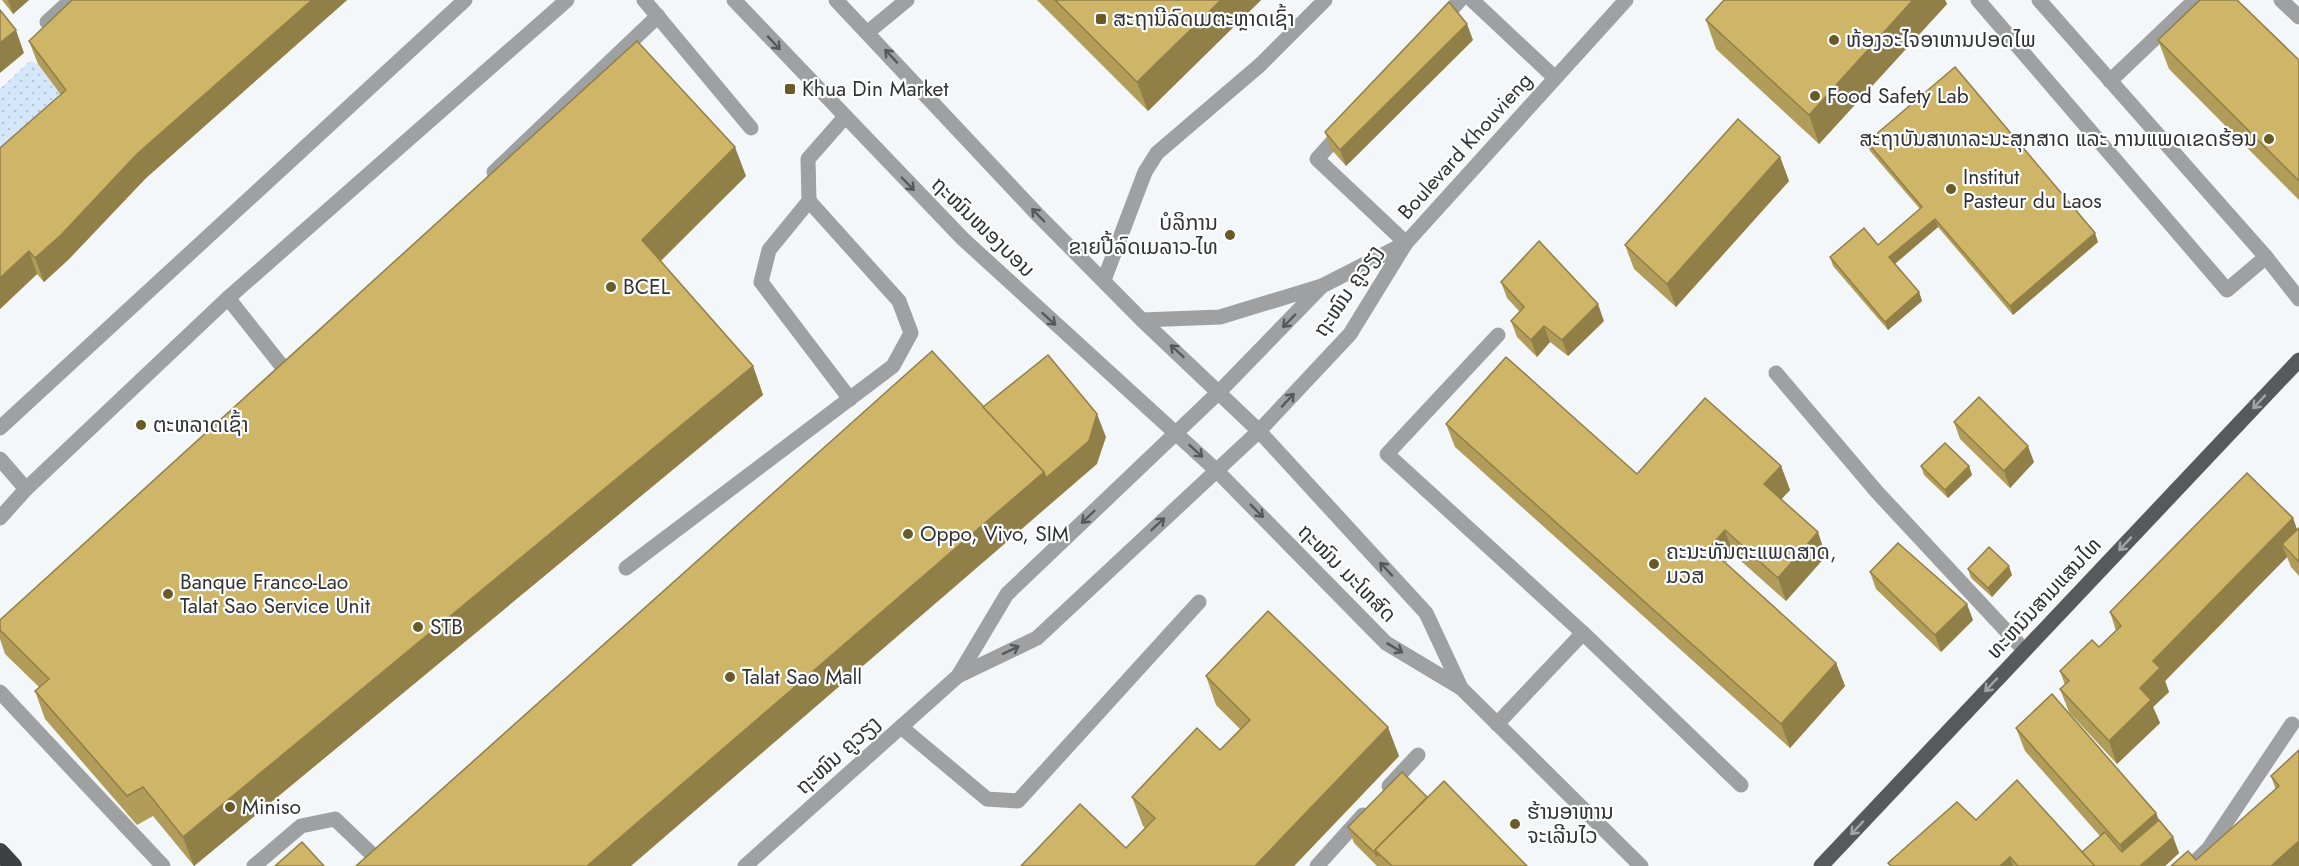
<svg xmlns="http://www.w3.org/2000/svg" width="2299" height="866" viewBox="0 0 2299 866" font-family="Jost,'Noto Sans Lao',sans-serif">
  <defs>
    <pattern id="grass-dots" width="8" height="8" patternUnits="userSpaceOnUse" patternTransform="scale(1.5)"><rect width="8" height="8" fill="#d5e8fb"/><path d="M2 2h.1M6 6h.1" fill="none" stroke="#b7c7d8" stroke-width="1.8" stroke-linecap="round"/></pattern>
  </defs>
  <rect width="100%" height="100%" fill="#f4f7fa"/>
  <!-- grass -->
  <path fill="url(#grass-dots)" d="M30,61l8,3 37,50 -75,64v-89z"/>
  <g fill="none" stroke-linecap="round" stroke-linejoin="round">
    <!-- minor -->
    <g stroke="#9ea0a1" stroke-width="15">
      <path d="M644,0l107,128"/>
      <path d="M734,0l229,239 253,231 170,173 75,45 180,178"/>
      <path d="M836,0l201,214 105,106 117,111 167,182 35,75"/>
      <path d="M1472,0l82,77"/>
      <path d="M1978,0l249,290 39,-33"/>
      <path d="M2039,0l227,257 33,42"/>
      <path d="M2281,0l18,17"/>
      <path d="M1441,21l19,-21"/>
      <path d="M47,22l24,-22"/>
      <path d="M868,32l39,-32"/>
      <path d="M2110,81l85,-81"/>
      <path d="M844,118l-36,41 1,42 -40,49 -8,32 89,117"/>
      <path d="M1343,130l-26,29 89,84"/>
      <path d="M494,172l164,-156"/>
      <path d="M1104,280l41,-108 12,-19 103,-88 65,-65"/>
      <path d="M228,298l57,72"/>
      <path d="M1142,320l78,-3 102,-31"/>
      <path d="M1498,335l-111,119 196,179 158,152"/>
      <path d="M1776,373l101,119 147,158"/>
      <path d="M0,428l465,-428"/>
      <path d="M0,459l26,30"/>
      <path d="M0,518l26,-29 202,-191 339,-298"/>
      <path d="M626,568l267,-202 18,-33 -12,-32 -90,-100"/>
      <path d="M958,676l49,-82 213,-203 102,-105 84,-43"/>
      <path d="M0,692l163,174"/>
      <path d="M1497,724l86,-91"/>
      <path d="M901,727l86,72 31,2 181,-199"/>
      <path d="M1389,786l29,-31"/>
      <path d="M254,866l47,-40 34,-7 45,43"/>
      <path d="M745,866l213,-190 79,-38 222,-207 91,-97 56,-91 220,-243"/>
      <path d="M1317,866l46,-51"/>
      <path d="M2191,866l18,-18 83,-124"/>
    </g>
    <!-- major -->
    <path stroke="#57595b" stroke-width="15" d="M1821,866l478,-506"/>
    <!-- highway -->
    <path stroke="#3e4143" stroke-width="18" d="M0,852l13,14"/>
  </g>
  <!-- wall -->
  <g fill="#b29c59">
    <path d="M2,0h27l-16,14z"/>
    <path d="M72,0h275l-201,178 -77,81 -25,23 -7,-8 -37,35v-161l61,-53 -23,-31 -9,-23z"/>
    <path d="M1037,0h224l-113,111z"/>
    <path d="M1724,0h221l2,4 -128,140 -103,-95 -10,-29z"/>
    <path d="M1473,40l-127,126 -15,-17 -6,-17z"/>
    <path d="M2158,40l141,20v140l-130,-131z"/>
    <path d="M1867,142l231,100 -85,73 -75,-88 -43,37 24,28 3,9 -34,29 -55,-64 -3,-9 48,-12 42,-36 -50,-58z"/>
    <path d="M1780,157l9,24 -113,126 -42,-38 -9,-24z"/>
    <path d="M746,176l-85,85 92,105 10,29 -569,471 -41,-50 -16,9 -92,-106 -10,-28 4,-4 -34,-33 -5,-15v-19z"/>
    <path d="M1501,282l103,39 -36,35 -18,-14 -13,15 -20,-20 -6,-16 9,-9 -13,-14z"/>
    <path d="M1954,422l80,40 -24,26 -50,-49z"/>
    <path d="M1446,424l191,50 144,-8 9,24 -9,9 45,57 -40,45 -53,-47 -8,9 111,100 9,23 -55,62 -335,-301z"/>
    <path d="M1921,466h48l3,9 -24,23 -24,-23z"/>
    <path d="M2293,518l4,12 2,-2v48l-8,-9 -4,-10 -122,124 4,11 -16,15 7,16 -43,41 -48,-52 -9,-23 5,-4 -5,-14 39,-24 17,-16 -6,-19z"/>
    <path d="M1968,569l44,6 -20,22 -21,-19z"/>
    <path d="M1870,572l103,48 -32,32 -65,-63z"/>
    <path d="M1206,676l193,80 -105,110h-273l105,-18 19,-20 -2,-2 -11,-29 88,-47 20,-21 -24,-24z"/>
    <path d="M2016,728l140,85 3,7 14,17 6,16 -14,13h-275l-2,-3 88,-43 106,32 18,-16 -75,-85z"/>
    <path d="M2299,750v116l-103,-6 80,-70 -5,-14z"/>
    <path d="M1427,797l100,69h-150l-23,-23 -6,-16z"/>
  </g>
  <!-- shaded-wall -->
  <g fill="#917f48">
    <path d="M8,0h21l-16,14z"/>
    <path d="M312,0h35l-201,178 -77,81 -25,23 -9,-24 102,-104z"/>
    <path d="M1221,0h40l-113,111 -11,-29z"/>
    <path d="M1913,0h32l2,4 -128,140 -10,-29z"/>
    <path d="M1467,24l6,16 -127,126 -6,-16z"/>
    <path d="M16,30l8,23 -24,20v-30z"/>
    <path d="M735,147l11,29 -93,92 -11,-28z"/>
    <path d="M1780,157l9,24 -113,126 -9,-23z"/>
    <path d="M1935,219l3,8 -46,39 -3,-9z"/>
    <path d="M2095,233l3,9 -85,73 -3,-9z"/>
    <path d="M29,251l8,23 -37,35v-31z"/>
    <path d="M1919,292l3,9 -34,29 -3,-8z"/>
    <path d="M1598,304l6,17 -36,35 -6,-16z"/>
    <path d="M1544,326l6,16 -13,15 -6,-17z"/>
    <path d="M753,366l10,29 -569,471 -11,-29z"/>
    <path d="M1097,414l9,23 -9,27 -466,402h-44z"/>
    <path d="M2028,446l6,16 -24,26 -6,-17z"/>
    <path d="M1781,466l9,24 -17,18 -9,-24z"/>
    <path d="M1969,466l3,9 -24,23 -3,-8z"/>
    <path d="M2293,518l6,17 -17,9 5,13 -122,124 4,11 -16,15 7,16 -43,41 -8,-23 31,-53 13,-27z"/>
    <path d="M1725,530l8,24 -16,18 -8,-24z"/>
    <path d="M1818,532l8,24 -40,45 -8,-23z"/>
    <path d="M2009,566l3,9 -20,22 -4,-9z"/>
    <path d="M1967,604l6,16 -32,32 -6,-17z"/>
    <path d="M1836,663l9,23 -55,62 -9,-24z"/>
    <path d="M1388,727l11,29 -105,110h-39z"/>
    <path d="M2156,813l9,23 -38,30 -7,-21z"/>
    <path d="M2173,837l6,16 -14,13h-25z"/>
    <path d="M2299,841v25h-28z"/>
    <path d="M2010,857l3,9h-13z"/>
  </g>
  <!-- building -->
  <g fill="#cfb567" stroke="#917f48" stroke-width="1.5">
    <path d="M72,0h240l-175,154 -76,81 -26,23 -6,-7 -29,27v-130l66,-58 -37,-49z"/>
    <path d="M1055,0h166l-84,82z"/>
    <path d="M1724,0h189l-104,115 -103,-95z"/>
    <path d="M2200,0h37l62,60v121l-141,-141z"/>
    <path d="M1449,2l18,22 -127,126 -15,-18z"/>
    <path d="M0,10l16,20 -16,13z"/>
    <path d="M637,41l98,106 -93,93 111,126 -570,471 -40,-50 -16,9 -92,-105 14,-12 -49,-49v-10z"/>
    <path d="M1955,67l140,166 -85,73 -75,-87 -46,38 30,35 -34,30 -55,-65 34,-29 14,17 44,-38 -55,-65z"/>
    <path d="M1738,119l42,38 -113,127 -42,-39z"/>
    <path d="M1539,241l59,63 -36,36 -18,-14 -13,14 -20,-19 13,-14 -23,-25z"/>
    <path d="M932,351l112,121 -457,394h-231z"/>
    <path d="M1048,355l49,59 -8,27 -43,37 -2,-6 -61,-65z"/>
    <path d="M1506,357l131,117 68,-76 76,68 -17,18 54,48 -40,46 -53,-48 -16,18 127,115 -55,61 -335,-300z"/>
    <path d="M1979,397l49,49 -24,25 -50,-49z"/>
    <path d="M1945,443l24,23 -24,24 -24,-24z"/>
    <path d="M2247,473l46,45 -140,143 7,7 -20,20 11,12 -42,41 -49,-52 9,-8 -9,-10 32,-31 7,7 22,-21 -11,-14z"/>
    <path d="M2299,528v34l-17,-18z"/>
    <path d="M1898,543l69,61 -32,31 -65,-63z"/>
    <path d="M1989,547l20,19 -21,22 -20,-19z"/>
    <path d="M1268,611l120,116 -133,139h-234l59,-62 46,44 29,-30 -23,-21 65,-69 23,22 30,-30 -44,-44z"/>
    <path d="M2052,694l104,119 -36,32 -104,-117z"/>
    <path d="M2299,750v91l-28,25h-100l17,-15 8,9 83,-74 -8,-10z"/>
    <path d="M1402,772l25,25 -52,53 3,6 -30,-29z"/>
    <path d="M2017,780l78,86h-77l-8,-9 -10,9h-109l-3,-3 69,-61 19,18z"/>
    <path d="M1444,781l83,85h-135l-17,-16z"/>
    <path d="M2159,820l14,17 -33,29h-45l-13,-14 23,-20 17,20z"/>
    <path d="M302,842l22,24h-49z"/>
  </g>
  <!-- one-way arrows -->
  <defs><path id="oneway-shaft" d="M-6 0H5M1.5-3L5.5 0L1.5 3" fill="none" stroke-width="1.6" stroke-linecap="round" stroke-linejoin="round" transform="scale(1.5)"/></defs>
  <g stroke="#57585a">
    <use href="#oneway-shaft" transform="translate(774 43) rotate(47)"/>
    <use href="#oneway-shaft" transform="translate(891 56) rotate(-133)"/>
    <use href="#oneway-shaft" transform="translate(908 184) rotate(46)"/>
    <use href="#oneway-shaft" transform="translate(1038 215) rotate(-134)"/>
    <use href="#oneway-shaft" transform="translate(1049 319) rotate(42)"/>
    <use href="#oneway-shaft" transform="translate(1289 321) rotate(134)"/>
    <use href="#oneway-shaft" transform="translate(1177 351) rotate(-137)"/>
    <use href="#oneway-shaft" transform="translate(1288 400) rotate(-47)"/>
    <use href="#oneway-shaft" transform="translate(1196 451) rotate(42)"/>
    <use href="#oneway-shaft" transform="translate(1257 511) rotate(45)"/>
    <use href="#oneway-shaft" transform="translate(1088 517) rotate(136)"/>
    <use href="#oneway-shaft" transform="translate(1158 524) rotate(-43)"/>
    <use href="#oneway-shaft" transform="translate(1386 569) rotate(-133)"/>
    <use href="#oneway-shaft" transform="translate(1395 648) rotate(31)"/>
    <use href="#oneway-shaft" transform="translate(1011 650) rotate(-26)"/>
  </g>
  <g stroke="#a3a4a5">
    <use href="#oneway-shaft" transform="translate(2259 402) rotate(133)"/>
    <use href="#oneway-shaft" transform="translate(2125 544) rotate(133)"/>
    <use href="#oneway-shaft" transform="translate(1991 685) rotate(133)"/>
    <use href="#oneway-shaft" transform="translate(1857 828) rotate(133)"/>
  </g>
  <!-- markers -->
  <g fill="#6a5a28" stroke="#fff" stroke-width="2">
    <rect x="1095" y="13" width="12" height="12" rx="3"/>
    <circle cx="1834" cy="40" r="6"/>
    <rect x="784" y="83" width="12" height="12" rx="3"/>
    <circle cx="1815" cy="96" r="6"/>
    <circle cx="2269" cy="139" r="6"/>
    <circle cx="1951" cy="189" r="6"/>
    <circle cx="1230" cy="235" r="6"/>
    <circle cx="611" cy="287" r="6"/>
    <circle cx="141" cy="425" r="6"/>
    <circle cx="908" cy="534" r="6"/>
    <circle cx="1654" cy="564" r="6"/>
    <circle cx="168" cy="594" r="6"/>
    <circle cx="418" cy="627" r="6"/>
    <circle cx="730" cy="677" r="6"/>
    <circle cx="230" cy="807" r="6"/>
    <circle cx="1515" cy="824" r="6"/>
  </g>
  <g text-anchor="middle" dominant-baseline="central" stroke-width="4.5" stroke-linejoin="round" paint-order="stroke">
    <!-- poi labels -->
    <g font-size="21" fill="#313234" stroke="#fff" text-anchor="start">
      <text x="1113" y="19">ສະຖານີລົດເມຕະຫຼາດເຊົ້າ</text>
      <text x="1846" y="40">ຫ້ອງວະໄຈອາຫານປອດໄພ</text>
      <text x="802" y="89">Khua Din Market</text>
      <text x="1827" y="96">Food Safety Lab</text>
      <text x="2257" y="139" text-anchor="end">ສະຖາບັນສາທາລະນະສຸກສາດ ແລະ ການແພດເຂດຮ້ອນ</text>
      <text x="1963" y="177">Institut<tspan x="1963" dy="24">Pasteur du Laos</tspan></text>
      <text x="1218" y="223" text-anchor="end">ບໍລິການ<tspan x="1218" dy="24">ຂາຍປີ້ລົດເມລາວ-ໄທ</tspan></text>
      <text x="623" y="287">BCEL</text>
      <text x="153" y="425">ຕະຫລາດເຊົ້າ</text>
      <text x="920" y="534">Oppo, Vivo, SIM</text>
      <text x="1666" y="552">ຄະນະທັນຕະແພດສາດ,<tspan x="1666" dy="24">ມວສ</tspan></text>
      <text x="180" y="582">Banque Franco-Lao<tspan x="180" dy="24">Talat Sao Service Unit</tspan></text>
      <text x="430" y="627">STB</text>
      <text x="742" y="677">Talat Sao Mall</text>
      <text x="242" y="807">Miniso</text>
      <text x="1527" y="812">ຮ້ານອາຫານ<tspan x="1527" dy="24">ຈະເລີນໄວ</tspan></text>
    </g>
    <!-- street labels -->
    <g font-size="21" fill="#313234" stroke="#fff">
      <text transform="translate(1465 146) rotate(-48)">Boulevard Khouvieng</text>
      <text transform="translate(983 227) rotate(44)">ຖະໜົນໜອງບອນ</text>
      <text transform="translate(1348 291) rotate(-56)">ຖະໜົນ ຄູວຽງ</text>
      <text transform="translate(1347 573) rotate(45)">ຖະໜົນ ມະໂຫສົດ</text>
      <text transform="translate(2044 598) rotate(-47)">ທະຫນົນສາມແສນໄທ</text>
      <text transform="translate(838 755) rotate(-42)">ຖະໜົນ ຄູວຽງ</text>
    </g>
  </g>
</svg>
